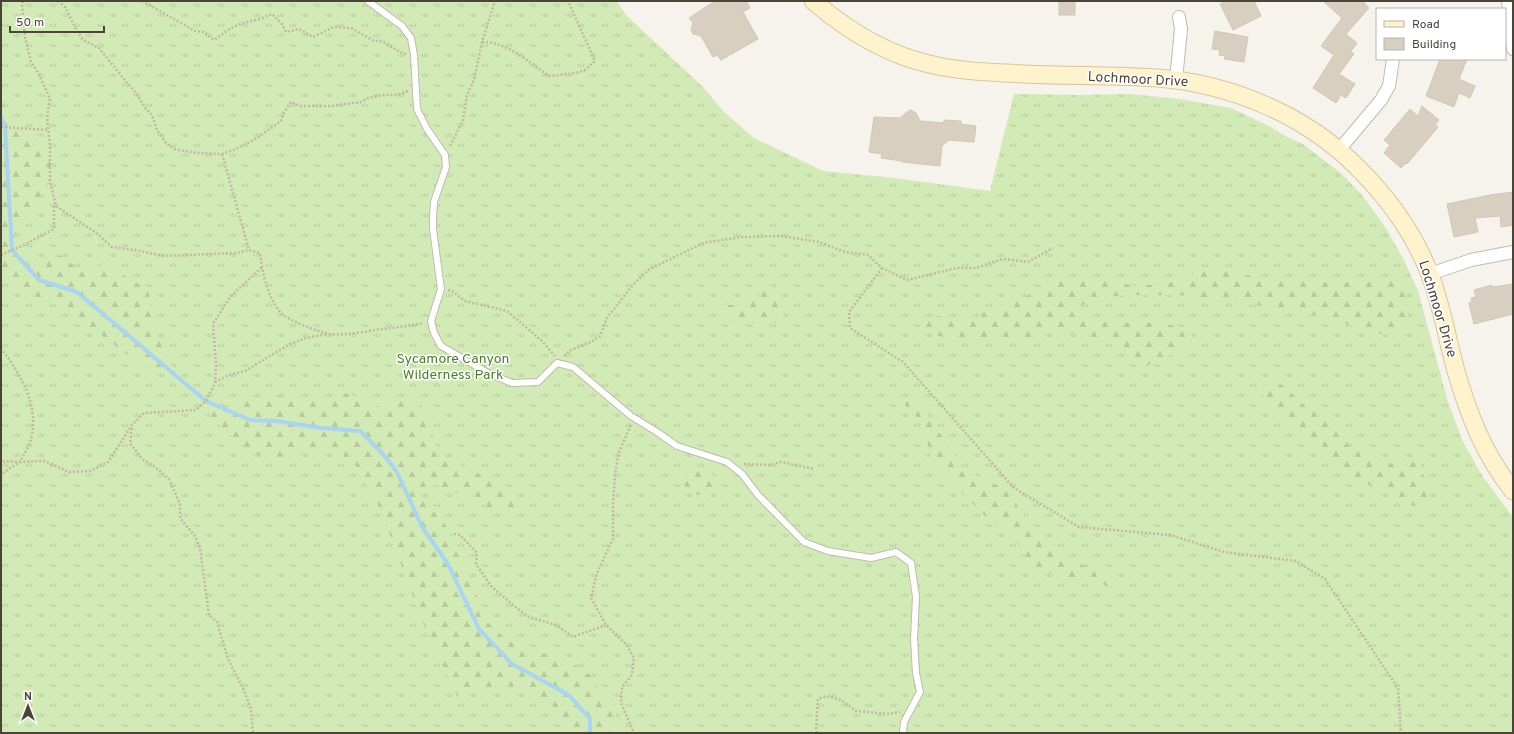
<svg xmlns="http://www.w3.org/2000/svg" width="1514" height="734" viewBox="0 0 1514 734" font-family="Overpass,sans-serif">
  <defs>
    <pattern id="grass-tufts" width="24" height="20" patternUnits="userSpaceOnUse"><rect width="24" height="20" fill="#d2eab5"/><path d="M3 7l-1-3M5 7V3M7 7l1-3M15 17l-1-3M17 17v-4M19 17l1-3" fill="none" stroke="#b6ca9c"/></pattern>
    <pattern id="forest-firs" width="22" height="20" patternUnits="userSpaceOnUse"><rect width="22" height="20" fill="#d2eab5"/><path d="M5 1l3.5 6h-7zM16 11l3.5 6h-7z" fill="#b6ca9c"/></pattern>
  </defs>
  <rect width="100%" height="100%" fill="#f6f3ec"/>
  <!-- grass -->
  <path fill="url(#grass-tufts)" d="M1,1h616l9,14 77,72 21,25 30,26 69,33 72,7 95,13 24,-97 64,1 52,-1 50,5 51,9 40,19 16,10 16,7 38,29 21,22 22,30 20,35 14,31 30,111 15,40 20,35 30,40v216h-1512z"/>
  <!-- forest -->
  <g fill="url(#forest-firs)">
    <path d="M1,99c14,28 18,41 49,54v28l-37,57 10,23 37,-6 25,19 20,-11 43,27 10,47 18,36h-18l-33,-20 -60,-45 -43,-15 -21,-18v-70l4,-56 -4,-6z"/>
    <path d="M1227,270l27,7h22l36,5 90,-1 7,23 -4,27 -21,4 -82,-24 -123,-16h-51l-34,3 -19,11 20,13 22,1 27,-1 28,3 21,12 -8,12 -39,17 -27,-21 -42,-12 -28,-2 -24,11 -27,-2 -53,-2 -24,-9 12,-14 37,7 17,-12 33,-9 37,-25 49,5 31,5 30,-3 37,-12z"/>
    <path d="M768,283l12,14 4,26 -56,-1 -11,-18 16,1 22,-4z"/>
    <path d="M1262,377l22,9 23,22 24,8 15,13 1,15c10,5 27,17 37,19 11,2 25,-3 35,-6l7,29 1,23 -21,-5 -29,-16 -24,-10 -29,-31 -29,-20 -32,-24z"/>
    <path d="M347,393l34,15 11,-8 25,1 13,14 3,25 6,16 18,7 55,27 4,21 -11,3 -68,-29 -22,3 7,11 22,23 22,48 14,34 3,14 25,23 27,11 30,6 25,17 24,36 4,22h-51l-8,-22 -27,-22 -35,-4 -40,11 -29,-60 -47,-125 -24,-44 -23,-18 -32,3 -37,7 -29,-18 -27,-27 34,-17 40,-1 41,5z"/>
    <path d="M897,397h19l49,74 41,18 33,48 23,16 65,37 -91,-20 -25,-36 -27,-19 -51,-51 -11,-42z"/>
    <path d="M696,467l10,4 9,6 2,12 -8,7 -16,-2 -9,-9 2,-9z"/>
  </g>
  <g fill="none" stroke-linecap="round" stroke-linejoin="round">
    <!-- stream -->
    <path stroke="#a9d4f2" stroke-width="4" d="M1,118l4,9 7,123 27,30 38,12 129,109 44,19 26,1 45,7 39,3 23,23 14,18 25,55 26,37 31,65 33,35 57,31 21,24v14"/>
  </g>
  <!-- building -->
  <g fill="#d8cfc1" stroke="#d3c7b4">
    <path d="M715,1h31l4,7 -7,4 15,27 -37,21 -4,-5 -4,2 -12,-21 -8,-2 -2,-4 2,-7 -4,-5z"/>
    <rect x="1059" y="1" width="16" height="14"/>
    <path d="M1226,1h28l7,15 -28,14 -13,-26z"/>
    <path d="M1323,1h40l6,7 -23,26 11,9 -6,8 3,3 -15,20 16,10 -9,14 -5,-3 -5,8 -23,-15 21,-33 -13,-9 21,-28z"/>
    <path d="M1215,31l33,6 -4,25 -20,-3 1,-3 -6,-1 1,-5 -8,-1z"/>
    <path d="M1440,59h27l-8,20 16,7 -5,12 -11,-5 -5,14 -28,-11z"/>
    <path d="M1422,106l17,14 -4,5 3,2 -31,37 -1,-1 -5,5 -17,-15 6,-8 -6,-5 26,-31 8,7z"/>
    <path d="M911,110l5,3 4,8 24,2v-3l17,1v3l15,2 -2,16 -25,-2 -7,6 -2,20 -38,-4v-1l-21,-3 1,-4 -13,-2 5,-35 26,1 7,-6z"/>
    <path d="M1513,192v33l-12,2 -1,-11 -25,2 3,14 -24,5 -7,-33 43,-9z"/>
    <path d="M1513,284v30l-39,10 -5,-21 3,-1 -1,-4 5,-1 -2,-7 18,-5v2z"/>
  </g>
  <g fill="none" stroke-linecap="round" stroke-linejoin="round">
    <defs>
      <path id="lane" d="M368,1l34,25 9,12 3,17 3,54 10,20 18,26 1,12 -12,35 -1,15v12l8,60 -10,32 3,12 7,13 47,27 24,10 26,-1 19,-19 16,4 58,49 26,16 20,14 50,16 15,12 16,21 46,47 24,9 43,7 25,-6 15,11 5,34 -2,42 2,34 4,19 -16,30 -1,11"/>
      <g id="street">
        <path d="M1508,1l5,48"/>
        <path d="M1176,80l5,-51 -2,-12"/>
        <path d="M1339,150l42,-50 8,-14 4,-27"/>
        <path d="M1430,274l41,-14 42,-8"/>
      </g>
      <path id="secondary" d="M813,1c34,29 72,53 116,63 32,8 63,8 95,10 45,2 90,1 134,4 73,6 148,37 200,90 30,30 57,67 72,107 12,31 17,64 26,96 13,45 28,83 57,120"/>
    </defs>
    <!-- lane casing -->
    <use href="#lane" stroke="#c2bbae" stroke-width="8"/>
    <!-- street casing -->
    <use href="#street" stroke="#c2bbae" stroke-width="14"/>
    <!-- secondary casing -->
    <use href="#secondary" stroke="#d6c79b" stroke-width="19"/>
    <!-- path -->
    <g stroke="#c4b79f" stroke-width="2.5" stroke-dasharray="2 2" stroke-linecap="butt">
      <path d="M23,1l-1,5 3,31 6,25 8,12 11,25 -3,19 3,27v36l6,25 39,26 17,15 23,3 28,6 73,-3 13,-3 11,3c2,20 8,45 21,60 6,7 38,19 48,21 17,2 37,-3 54,-5 14,-2 27,-3 40,-6"/>
      <path d="M58,1l7,6 11,22 7,11 16,8 29,36 6,6 12,19 6,6 5,15 9,13 8,6 23,4 25,1 14,-5 21,-11 24,-17 3,-9 7,-10 9,4h30l31,-4 7,-4 15,-3h14l11,-4"/>
      <path d="M142,1l53,30 9,1 10,8 17,-12 12,-5 17,-4 12,-5 10,10 4,8 13,-3 14,8 21,-10 17,1 23,13h8l18,11 6,2"/>
      <path d="M482,42c24,-1 48,21 67,34l27,-3 9,-3 10,-9 -27,-60"/>
      <path d="M1,127l47,3"/>
      <path d="M450,146l13,-26 4,-25 7,-15 8,-38 13,-41"/>
      <path d="M222,154l27,96"/>
      <path d="M1,255l23,-10 30,-16v-25"/>
      <path d="M882,268l-33,44 1,16 53,34 111,126 65,39 91,8 54,17 72,9 29,18 73,109 3,45"/>
      <path d="M448,290l4,1 13,10 42,10 35,30 13,15"/>
      <path d="M1,348c20,27 40,60 29,94 -2,7 -7,13 -10,20l-19,-1"/>
      <path d="M564,356l7,-6 20,-8 9,-6 7,-18 25,-32 16,-16 55,-27 38,-6 40,-1 38,6 26,10 23,3 14,13 25,12 50,-12h19l27,-9 25,3 25,-14"/>
      <path d="M215,382l14,-7 16,-4 45,-27 16,-6 21,-4"/>
      <path d="M630,425v2l-11,25 -4,22 -2,30v35l-16,34 -6,25 15,27 21,20 7,13 -2,17 -10,12 -1,16 13,30"/>
      <path d="M132,428l-2,15 12,16 13,8 14,12 11,25v14l15,18 5,12 9,67 8,7 11,37 15,29 8,21 2,24"/>
      <path d="M744,464l26,1 11,-3 33,7"/>
      <path d="M1,477l3,-5 16,-10 24,-1 25,11 21,-1 18,-9 24,-37 12,-12 52,-3 10,-9 9,-18 1,-18 -3,-41 17,-27 32,-30"/>
      <path d="M454,534l6,1 17,18 -1,11 15,22 23,20 15,11 27,8 17,12 33,-12"/>
      <path d="M817,733l-1,-4 2,-30 9,-3 14,4 15,11 32,3 12,-2"/>
    </g>
    <!-- lane -->
    <use href="#lane" stroke="#fff" stroke-width="6"/>
    <!-- street -->
    <use href="#street" stroke="#fff" stroke-width="12"/>
    <!-- secondary -->
    <use href="#secondary" stroke="#fff3cd" stroke-width="17"/>
  </g>
  <g text-anchor="middle" dominant-baseline="central" stroke-width="3" stroke-linejoin="round" paint-order="stroke">
    <!-- street labels -->
    <g font-size="14" fill="#4b4439" stroke="#fff">
      <text transform="translate(1138 80) rotate(3)">Lochmoor Drive</text>
      <text transform="translate(1437 309) rotate(73)">Lochmoor Drive</text>
    </g>
    <!-- park labels -->
    <g font-size="14" fill="#4a7f2a" stroke="#fff">
      <text x="453" y="359">Sycamore Canyon<tspan x="453" dy="16">Wilderness Park</tspan></text>
    </g>
  </g>
  <!-- border -->
  <rect width="1514" height="734" fill="none" stroke="#4b4439" stroke-width="4"/>
  <!-- legend -->
  <rect x="1376" y="8" width="130" height="52" fill="#ffffff" stroke="#b7b4b0"/>
  <rect x="1384" y="21" width="20" height="6" fill="#fff3cd" stroke="#b7b4b0"/>
  <text x="1412" y="28" font-size="12" fill="#4b4439">Road</text>
  <rect x="1384" y="38" width="20" height="12" fill="#d8cfc1" stroke="#b7b4b0"/>
  <text x="1412" y="48" font-size="12" fill="#4b4439">Building</text>
  <!-- north arrow -->
  <g transform="translate(28 706)" stroke="#ffffff" stroke-width="3" paint-order="stroke">
  <path d="M0-3L7 15L0 10L-7 15Z" fill="#4b4439"/>
  <text y="-6" font-size="11" font-weight="bold" text-anchor="middle" fill="#4b4439">N</text>
  </g>
  <!-- scale -->
  <path d="M10 26v6h94v-6" fill="none" stroke="#4b4439" stroke-width="2"/>
  <text x="16" y="26" font-size="12" fill="#4b4439" stroke="#ffffff" stroke-width="3" paint-order="stroke">50 m</text>
</svg>
